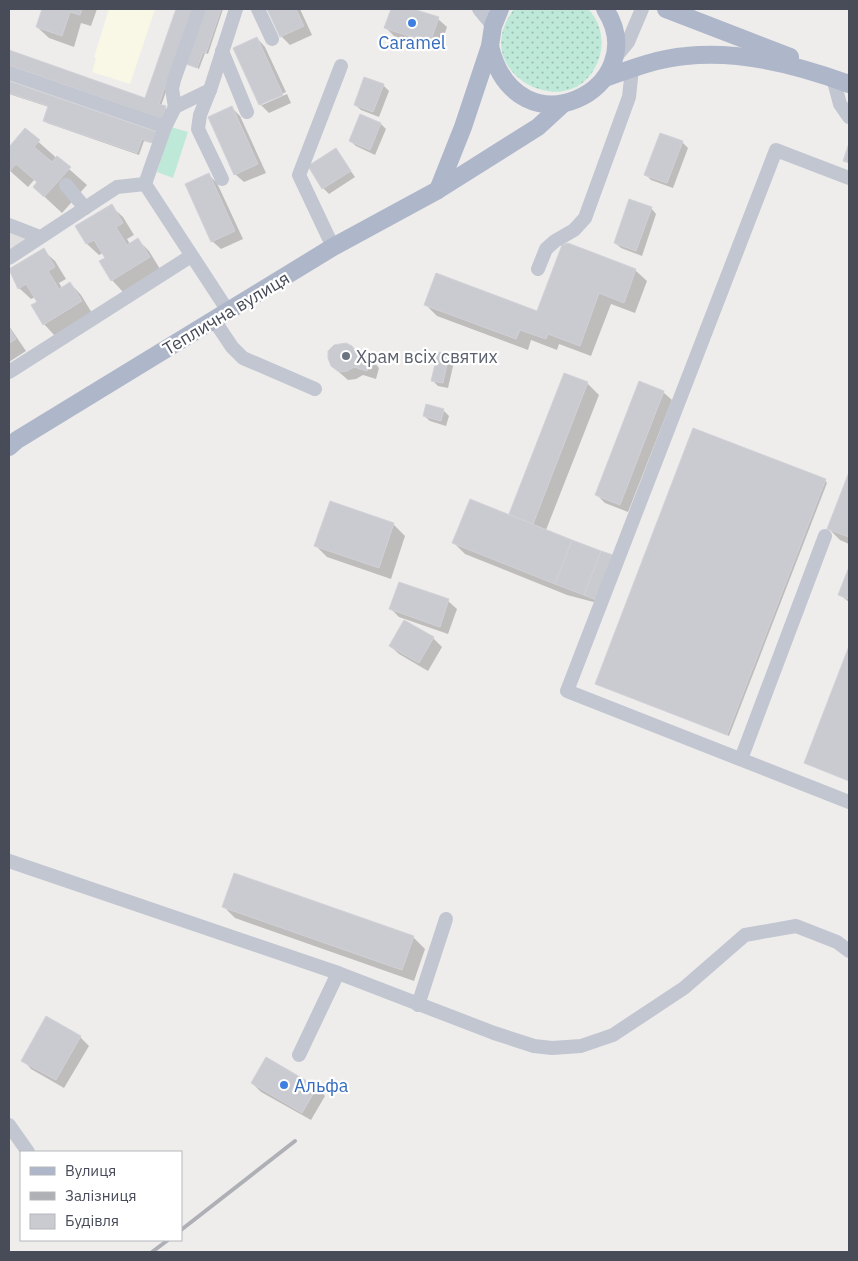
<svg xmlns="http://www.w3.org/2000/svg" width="858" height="1261" viewBox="0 0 858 1261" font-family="'IBM Plex Sans',sans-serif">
  <defs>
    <pattern id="grass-dots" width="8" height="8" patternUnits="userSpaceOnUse" patternTransform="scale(1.25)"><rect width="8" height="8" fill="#bee9d8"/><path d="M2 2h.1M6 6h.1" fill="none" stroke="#9cbfb2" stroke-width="1.8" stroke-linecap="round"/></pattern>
  </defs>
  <rect width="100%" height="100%" fill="#efedec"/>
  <!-- commercial -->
  <path fill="#f9f8e6" d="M109,9h46l-25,75 -38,-12 4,-14 -2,-1z"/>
  <!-- education -->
  <path fill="#e0dede" d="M9,231l22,9 -22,14z"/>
  <!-- grass -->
  <path fill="url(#grass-dots)" d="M514,9h74c12,12 16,30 12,46 -21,76 -137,21 -86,-46z"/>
  <!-- pitch -->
  <path fill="#bee9d8" d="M171,127l17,5 -15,46 -16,-6z"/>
  <!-- shadow -->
  <g fill="#0003">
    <path d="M43,9h54l-6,17 -10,-3 -7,24 -25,-9 -12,-11z"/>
    <path d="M178,9h17l-34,97 7,4 -3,10 -156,-54v-14l137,48z"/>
    <path d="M207,9h16l-15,45 -3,-1 -6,16 -11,-6z"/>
    <path d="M269,9h31l12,26 -22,10 -9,-9z"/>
    <path d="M392,9h16l30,10 9,8 -8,24 -45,-15 -8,-8z"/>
    <path d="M257,38l8,9 21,45 -24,11v2l25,-11 4,9 -22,10 -8,-8 -26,-57z"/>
    <path d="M9,82l147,51 -1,11 -11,-3 -5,14 -92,-32 -3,-3 5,-13 -40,-13z"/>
    <path d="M383,85l6,6 -10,26 -18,-7 -6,-5z"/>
    <path d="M232,108l8,8 26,57 -22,9 -9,-8z"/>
    <path d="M381,124l5,5 -11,26 -19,-9 -6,-5z"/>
    <path d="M25,130l62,55 -25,28 -28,-26 4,-4 -4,-3 -6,7 -19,-17v-21z"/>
    <path d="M682,142l6,6 -15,40 -22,-8 -5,-5z"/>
    <path d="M336,150l19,27 -26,17 -6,-6z"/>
    <path d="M209,175l8,8 26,56 -22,10 -9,-8z"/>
    <path d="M111,206l12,11 11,18 -7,4 3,5 8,-4 11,11 11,18 -37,23 -11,-12 -9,-27 -4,2 -12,-11 -10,-17z"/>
    <path d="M651,208l5,6 -14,42 -21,-8 -6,-5z"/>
    <path d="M43,250l12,11 11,18 -7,4 3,5 8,-5 11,12 11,18 -37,23 -11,-12 -9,-27 -4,2 -12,-11 -10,-17z"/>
    <path d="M635,270l12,11 -12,32 -24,-9 -20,52 -32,-12 -2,6 -26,-10 -3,10 -91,-34 -11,-11 112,8z"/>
    <path d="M9,326l17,25 -17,11z"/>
    <path d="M351,347l9,9 11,3 8,9 -3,11 -13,-4 -7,4 -8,1 -16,-14z"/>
    <path d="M449,356l5,6 -6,26 -10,-2 -5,-5z"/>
    <path d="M565,375l22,8 12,12 -53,135 55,74 -34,-9 -102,-41 -11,-11 55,-27z"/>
    <path d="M663,392l9,8 -44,112 -23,-9 -8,-8z"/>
    <path d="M443,410l6,6 -3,10 -16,-5 -6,-5z"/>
    <path d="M849,474v70l-9,-4 -12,-12z"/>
    <path d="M825,480l2,3 -98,253 -133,-53z"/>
    <path d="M330,503l64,22 11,11 -14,43 -64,-22 -11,-11z"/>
    <path d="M849,570v32l-9,-7z"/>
    <path d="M448,601l9,8 -9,25 -49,-17 -8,-8z"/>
    <path d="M404,621l29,17 9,9 -14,24 -29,-17 -9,-8z"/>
    <path d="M849,649v132l-44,-18z"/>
    <path d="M224,907l189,30 12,12 -11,32 -179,-63z"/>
    <path d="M80,1037l9,9 -25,42 -33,-19 -8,-9z"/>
    <path d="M266,1059l51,29 8,8 -14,24 -50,-28 -9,-9z"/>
  </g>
  <!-- building -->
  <g fill="#cacbd1" stroke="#d1d1d7">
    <path d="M42,9h40l-2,6 -10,-3 -8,24 -26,-9z"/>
    <path d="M176,9h16l-33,95 7,2 -4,13 -153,-54v-15l136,48z"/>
    <path d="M206,9h15l-15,44 -3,-1 -6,16 -11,-4z"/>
    <path d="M267,9h29l8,17 -24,11z"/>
    <path d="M391,9h22l26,8 -9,26 -46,-15z"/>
    <path d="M257,37l26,58 -24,10 -26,-57z"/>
    <path d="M364,77l20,7 -11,28 -19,-7z"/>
    <path d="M9,81l148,51 -4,11 -11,-4 -5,14 -94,-32 5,-15 -39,-13z"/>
    <path d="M232,106l26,58 -24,11 -26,-58z"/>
    <path d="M360,114l21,9 -11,27 -21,-9z"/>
    <path d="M25,128l15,12 -6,7 18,15 5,-6 14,11 -27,30 -11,-10 4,-5 -21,-18 -6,7 -1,-1v-23z"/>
    <path d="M660,133l23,8 -16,42 -23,-8z"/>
    <path d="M849,143v20l-6,-2z"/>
    <path d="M336,148l15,23 -29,18 -14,-23z"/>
    <path d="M209,173l26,58 -24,11 -26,-58z"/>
    <path d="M629,199l23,8 -16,44 -22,-8z"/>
    <path d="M112,204l11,19 -7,4 11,18 11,-7 12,19 -39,24 -12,-20 6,-3 -11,-18 -8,4 -11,-18z"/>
    <path d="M568,243l68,26 -12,34 -25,-10 -19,53 -32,-12 -2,5 -26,-9 -4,9 -92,-34 12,-32 101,38 25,-66z"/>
    <path d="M44,248l11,19 -7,4 11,18 11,-7 12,19 -39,24 -12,-20 6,-3 -11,-18 -8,5 -9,-20z"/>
    <path d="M9,328l7,11 -7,4z"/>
    <path d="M346,343l6,3 6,8 13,4 -4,13 -13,-4 -7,4 -8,1 -8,-6 -3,-8v-7l6,-6z"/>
    <path d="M438,352l11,3 -6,28 -12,-2z"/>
    <path d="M564,373l24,9 -55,142 -24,-10z"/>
    <path d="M639,381l25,10 -44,114 -25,-10z"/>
    <path d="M426,404l18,5 -3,12 -18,-5z"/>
    <path d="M693,428l133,51 -99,256 -132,-51z"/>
    <path d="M849,472v65l-22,-8z"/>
    <path d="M470,499l102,41 -17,44 -103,-41z"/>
    <path d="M330,501l64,22 -15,45 -65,-22z"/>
    <path d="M572,540l29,11 -17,44 -29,-11z"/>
    <path d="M601,551l12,4 -17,45 -12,-5z"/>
    <path d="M849,567v32l-11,-4z"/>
    <path d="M399,582l50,17 -9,28 -51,-18z"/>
    <path d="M404,620l30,17 -15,26 -30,-17z"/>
    <path d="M849,646v135l-45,-18z"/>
    <path d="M234,873l180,63 -12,34 -180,-63z"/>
    <path d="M46,1016l35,20 -25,44 -35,-19z"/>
    <path d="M266,1057l51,30 -15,26 -51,-30z"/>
  </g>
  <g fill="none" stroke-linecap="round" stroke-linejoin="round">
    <!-- minor -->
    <g stroke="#c1c6d0" stroke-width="14">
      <path d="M258,9l14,30"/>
      <path d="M479,9l14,17"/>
      <path d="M222,51l25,61"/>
      <path d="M614,59l14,-17 14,-33"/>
      <path d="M9,73l156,54"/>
      <path d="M833,78l7,26 9,13"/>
      <path d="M210,90l-10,25 -2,14 24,50"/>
      <path d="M175,107l-3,-18 2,-9 25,-71"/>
      <path d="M849,178l-73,-28 -209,541 282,111"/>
      <path d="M145,184l83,127"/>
      <path d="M66,185l19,23"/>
      <path d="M9,225l31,12"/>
      <path d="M333,247l-34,-72 42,-109"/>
      <path d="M9,258l108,-71 28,-3 20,-57 10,-20 35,-17 26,-81"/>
      <path d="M538,269l8,-20 9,-8 19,-11 11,-12 44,-121 3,-28"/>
      <path d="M214,320l18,27 11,11 72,31"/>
      <path d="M9,372l182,-116"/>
      <path d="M741,759l84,-223"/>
      <path d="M9,861l329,112 156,60 40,13 18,2 29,-2 32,-11 71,-47 61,-53 51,-9 41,16 12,9"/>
      <path d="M418,1005l28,-86"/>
      <path d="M299,1055l39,-82"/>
      <path d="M9,1125l19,27"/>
    </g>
    <!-- major -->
    <g stroke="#aeb6c9" stroke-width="18">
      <path d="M666,9l124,48"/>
      <path d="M490,46c27,112 166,42 115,-37"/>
      <path d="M605,78c25,-9 54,-20 81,-22 55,-6 112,9 163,28"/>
      <path d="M438,190l25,-63 27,-81 3,-20 7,-17"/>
      <path d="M9,447l8,-7 316,-193 105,-57 100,-63 25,-23"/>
    </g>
    <!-- rail -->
    <g stroke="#afb0b6" stroke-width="4">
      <path d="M181,1230l114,-89"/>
      <path d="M152,1252l16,-12"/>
    </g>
  </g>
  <!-- markers -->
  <g fill="#3f7fe0" stroke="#fff" stroke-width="2">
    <circle cx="412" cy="23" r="5"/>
    <circle cx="284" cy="1085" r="5"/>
  </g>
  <circle fill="#6b7280" stroke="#fff" stroke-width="2" cx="346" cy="356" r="5"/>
  <g text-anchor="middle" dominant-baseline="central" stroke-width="4.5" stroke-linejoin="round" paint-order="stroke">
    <!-- shop labels -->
    <g font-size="18" fill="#366cbe" stroke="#fff">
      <text x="412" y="42">Caramel</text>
      <text x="294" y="1085" text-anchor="start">Альфа</text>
    </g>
    <!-- street labels -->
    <g font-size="18" fill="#474c58" stroke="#fff">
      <text transform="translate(226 313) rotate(-31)">Теплична вулиця</text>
    </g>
    <!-- worship labels -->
    <g font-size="18" fill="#5b616d" stroke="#fff" text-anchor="start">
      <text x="356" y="356">Храм всіх святих</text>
    </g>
  </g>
  <!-- border -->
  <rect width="858" height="1261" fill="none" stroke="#474c58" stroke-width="20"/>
  <!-- legend -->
  <rect x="20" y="1151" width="162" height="90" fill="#ffffff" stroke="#b5b7bc"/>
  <rect x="30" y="1167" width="25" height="8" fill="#aeb6c9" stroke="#b5b7bc"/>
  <text x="65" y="1176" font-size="15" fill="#474c58">Вулиця</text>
  <rect x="30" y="1192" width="25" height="8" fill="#afb0b6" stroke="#b5b7bc"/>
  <text x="65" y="1201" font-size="15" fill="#474c58">Залізниця</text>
  <rect x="30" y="1214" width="25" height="15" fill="#cacbd1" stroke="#b5b7bc"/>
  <text x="65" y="1226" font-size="15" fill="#474c58">Будівля</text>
</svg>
